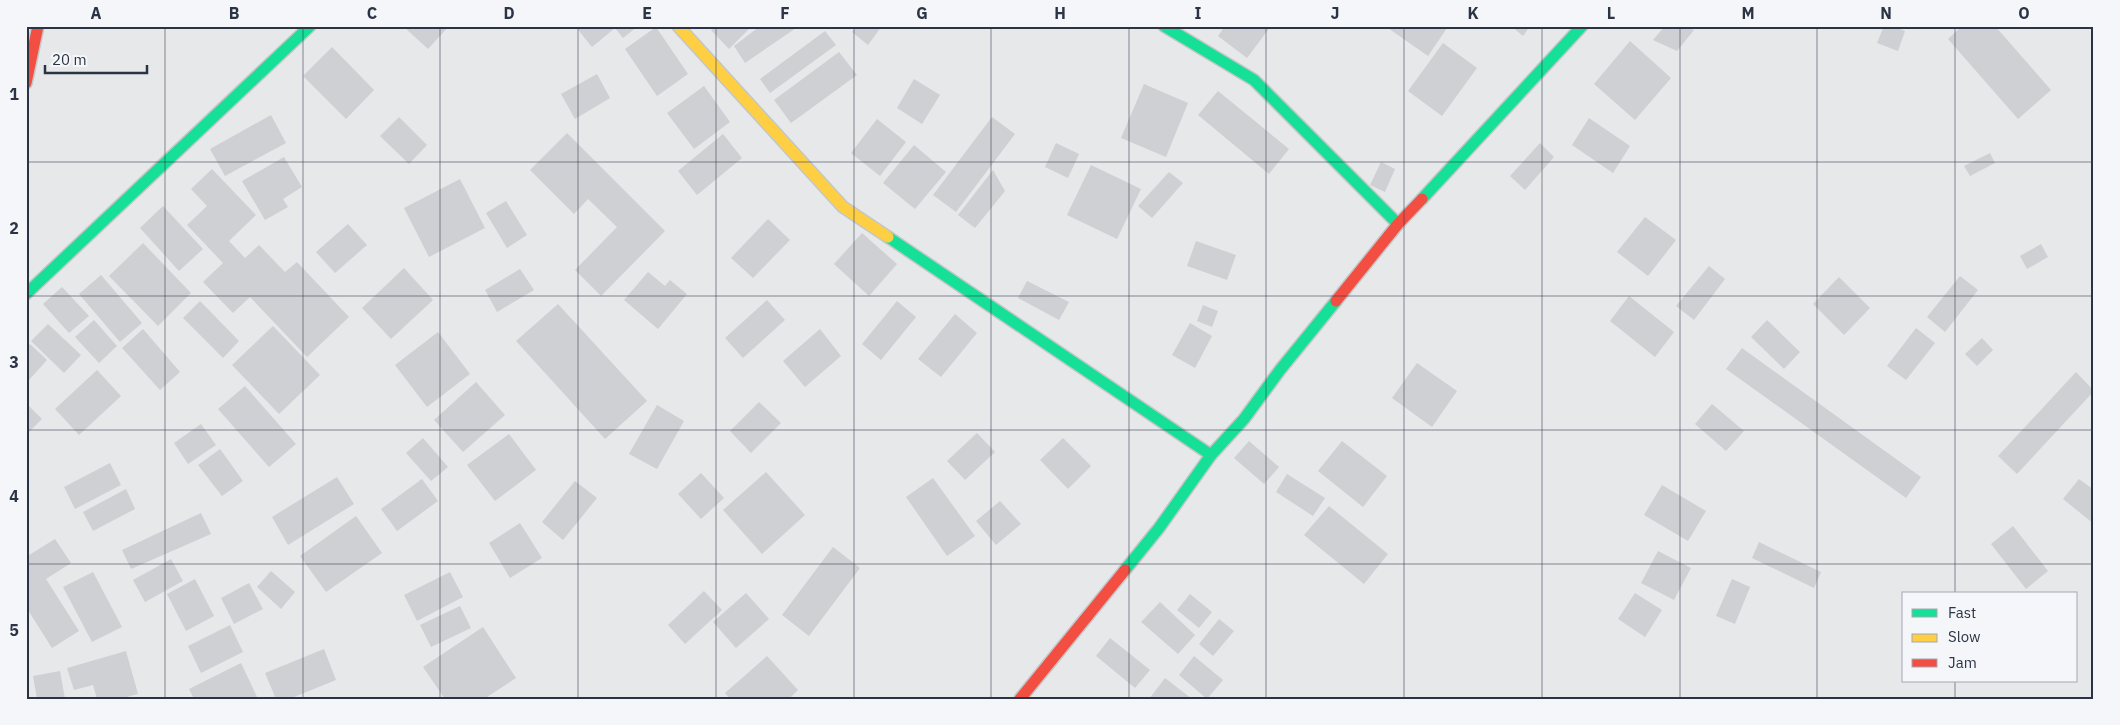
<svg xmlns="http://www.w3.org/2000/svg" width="2120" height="725" viewBox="0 0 2120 725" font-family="'IBM Plex Sans',sans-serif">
  <rect width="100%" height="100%" fill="#e6e8ea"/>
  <!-- building -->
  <g fill="#ced0d3">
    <path d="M403,26h46l-21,23z"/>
    <path d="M575,26h63l-15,12 -8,-10 -23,19z"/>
    <path d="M715,26h37l-23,23 -18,-19z"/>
    <path d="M760,26h39l-54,37 -11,-17z"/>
    <path d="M857,26h25l-14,19 -16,-13z"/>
    <path d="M1225,26h46l-24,32 -29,-22z"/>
    <path d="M1385,26h60l2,2 -19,28z"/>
    <path d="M1511,26h19l-7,10z"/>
    <path d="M1665,26h13l16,4 -17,21 -24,-11z"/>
    <path d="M1884,26h9l12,5 -7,20 -21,-8z"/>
    <path d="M1962,26h33l56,64 -33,29 -70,-80z"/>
    <path d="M656,27l32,47 -31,22 -32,-47z"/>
    <path d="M825,31l11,14 -66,48 -10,-14z"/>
    <path d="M1630,41l41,37 -36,42 -41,-36z"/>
    <path d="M1443,43l34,25 -35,48 -34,-25z"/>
    <path d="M332,47l42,43 -28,29 -43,-43z"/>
    <path d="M839,52l18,23 -66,48 -17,-23z"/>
    <path d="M597,74l13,24 -35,21 -14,-25z"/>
    <path d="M914,79l26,16 -18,29 -25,-16z"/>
    <path d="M1144,84l44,19 -22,54 -45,-19z"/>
    <path d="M704,86l26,36 -36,27 -27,-36z"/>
    <path d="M1218,91l71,58 -20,25 -71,-59z"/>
    <path d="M271,115l15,28 -61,33 -15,-27z"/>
    <path d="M399,117l28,28 -18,19 -29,-28z"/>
    <path d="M992,117l23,17 -59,78 -23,-17z"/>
    <path d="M1589,118l41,28 -17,27 -41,-28z"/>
    <path d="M877,119l29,23 -26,34 -29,-23z"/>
    <path d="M567,133l98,98 -64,65 -26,-26 42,-43 -29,-28 -14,15 -44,-44z"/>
    <path d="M723,134l19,24 -45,37 -19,-24z"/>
    <path d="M1056,143l23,11 -11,24 -23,-11z"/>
    <path d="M1540,143l14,14 -29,33 -15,-14z"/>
    <path d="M914,145l32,27 -31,37 -32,-26z"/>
    <path d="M1990,153l5,10 -25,13 -6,-10z"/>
    <path d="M284,157l18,30 -19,12 5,8 -23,13 -23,-39z"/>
    <path d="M1381,162l14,7 -10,23 -15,-7z"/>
    <path d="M1091,165l50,24 -24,50 -50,-24z"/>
    <path d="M212,169l44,46 -27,26 16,17 14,-13 26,27 12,-10 52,55 -42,40 -57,-60 -17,16 -30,-31 20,-19 -36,-38 20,-19 -16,-17z"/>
    <path d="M993,170l12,21 -30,37 -17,-13z"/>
    <path d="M1169,172l14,11 -31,35 -14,-12z"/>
    <path d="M460,179l25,49 -56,29 -25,-49z"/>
    <path d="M506,201l21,34 -20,13 -21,-35z"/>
    <path d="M163,206l40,43 -24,22 -39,-43z"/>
    <path d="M1645,217l31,23 -28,36 -31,-24z"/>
    <path d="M768,219l22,21 -37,38 -22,-20z"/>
    <path d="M348,224l19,21 -32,28 -19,-21z"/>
    <path d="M862,233l35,31 -28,32 -35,-32z"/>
    <path d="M1196,241l40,14 -9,25 -40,-14z"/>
    <path d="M143,243l48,50 -33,33 -49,-50z"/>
    <path d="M2041,244l7,13 -21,12 -7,-13z"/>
    <path d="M1709,266l16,13 -31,41 -18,-14z"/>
    <path d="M404,268l29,32 -42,39 -29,-31z"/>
    <path d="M520,269l14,21 -37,22 -12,-22z"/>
    <path d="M648,272l17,14 5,-6 17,14 -29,35 -34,-29z"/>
    <path d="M101,275l41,48 -22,19 -41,-48z"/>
    <path d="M1960,276l18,14 -33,42 -18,-15z"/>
    <path d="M1839,277l31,31 -26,27 -31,-31z"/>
    <path d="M1027,281l42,21 -10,18 -41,-22z"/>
    <path d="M62,287l27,29 -20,17 -26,-29z"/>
    <path d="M1629,296l45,36 -19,25 -45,-36z"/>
    <path d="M767,300l18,20 -42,38 -18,-20z"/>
    <path d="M200,301l39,40 -16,17 -40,-40z"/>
    <path d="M897,301l19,16 -35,43 -19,-16z"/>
    <path d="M558,304l89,97 -42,38 -89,-98z"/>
    <path d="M1203,305l15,6 -6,16 -15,-6z"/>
    <path d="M955,314l22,19 -36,44 -23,-18z"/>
    <path d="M94,320l23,26 -18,17 -24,-26z"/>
    <path d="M1767,320l33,32 -16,17 -33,-32z"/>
    <path d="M1190,323l22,13 -17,32 -23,-13z"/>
    <path d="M48,324l33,31 -17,18 -33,-32z"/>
    <path d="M273,326l47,49 -41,39 -47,-49z"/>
    <path d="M1916,328l19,15 -29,37 -19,-14z"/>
    <path d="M143,329l37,43 -20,18 -38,-42z"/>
    <path d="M820,329l21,27 -36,31 -22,-26z"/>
    <path d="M438,332l32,42 -43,33 -32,-42z"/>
    <path d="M1982,338l11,12 -16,16 -12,-12z"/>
    <path d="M30,344l17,16 -18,20 -3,-3v-29z"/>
    <path d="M1742,348l179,129 -15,21 -180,-129z"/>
    <path d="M1417,363l40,28 -25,36 -40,-29z"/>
    <path d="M97,370l24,26 -42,39 -24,-26z"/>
    <path d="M2076,372l18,19 -77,83 -19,-18z"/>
    <path d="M476,382l29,33 -42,37 -29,-32z"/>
    <path d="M245,386l51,58 -27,23 -51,-58z"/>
    <path d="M759,402l22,21 -30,30 -21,-22z"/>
    <path d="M26,403l16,16 -16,16z"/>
    <path d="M1712,404l32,27 -18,20 -31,-27z"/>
    <path d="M657,405l27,16 -27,48 -28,-15z"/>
    <path d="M201,424l15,21 -28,19 -14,-21z"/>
    <path d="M977,433l18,19 -30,28 -18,-19z"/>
    <path d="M509,434l27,36 -41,31 -28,-36z"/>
    <path d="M423,438l25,29 -17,14 -25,-28z"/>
    <path d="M1063,438l28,28 -23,23 -28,-29z"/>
    <path d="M1249,441l30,26 -15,17 -30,-26z"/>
    <path d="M1342,441l45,35 -24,31 -45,-36z"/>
    <path d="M220,449l23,32 -21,15 -24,-31z"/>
    <path d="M110,463l11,22 -46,24 -11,-22z"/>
    <path d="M766,472l39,43 -43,39 -39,-44z"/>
    <path d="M701,473l23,25 -23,21 -23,-25z"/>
    <path d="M1287,474l38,24 -12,18 -37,-24z"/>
    <path d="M337,477l17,27 -66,41 -16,-28z"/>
    <path d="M933,478l42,58 -28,20 -41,-59z"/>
    <path d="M422,479l16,22 -41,30 -16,-22z"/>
    <path d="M2079,479l15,11v34l-31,-25z"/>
    <path d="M575,481l22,17 -34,42 -21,-18z"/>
    <path d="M1662,485l44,26 -18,30 -44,-26z"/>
    <path d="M126,489l9,20 -42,22 -10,-19z"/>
    <path d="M1000,501l21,23 -25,21 -20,-24z"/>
    <path d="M1329,506l59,48 -24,30 -60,-49z"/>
    <path d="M201,513l10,21 -80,35 -9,-19z"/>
    <path d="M356,516l26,37 -56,39 -26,-36z"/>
    <path d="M520,523l22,35 -32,20 -21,-35z"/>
    <path d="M2013,526l35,45 -22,18 -35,-45z"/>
    <path d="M55,539l16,24 -25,16 33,52 -27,17 -26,-41v-50z"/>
    <path d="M1759,542l62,30 -7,16 -62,-30z"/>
    <path d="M833,547l27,21 -51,68 -27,-21z"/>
    <path d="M1658,551l33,17 -17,32 -33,-17z"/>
    <path d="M171,559l12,22 -38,21 -12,-22z"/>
    <path d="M271,571l24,21 -14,17 -24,-22z"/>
    <path d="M93,572l29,55 -30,15 -29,-55z"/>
    <path d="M450,572l13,25 -46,24 -13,-26z"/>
    <path d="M195,579l19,37 -28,15 -19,-37z"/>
    <path d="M1732,579l18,8 -15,37 -19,-8z"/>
    <path d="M249,583l14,26 -29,15 -13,-26z"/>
    <path d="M704,591l18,19 -37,34 -17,-19z"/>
    <path d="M746,593l23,26 -33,29 -23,-26z"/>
    <path d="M1635,593l27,17 -17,27 -27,-18z"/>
    <path d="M1190,594l22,18 -13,16 -22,-18z"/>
    <path d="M1160,602l35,33 -17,19 -37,-32z"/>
    <path d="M460,606l11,22 -40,19 -11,-22z"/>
    <path d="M1219,619l15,12 -21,25 -14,-12z"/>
    <path d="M230,625l13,27 -42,21 -13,-27z"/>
    <path d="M483,627l33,51 -32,21h-39l-22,-32z"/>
    <path d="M1110,638l40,32 -15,18 -39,-32z"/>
    <path d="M324,649l12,31 -47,19h-13l-11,-26z"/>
    <path d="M126,651l12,43 -19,5h-22l-4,-14 -19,5 -7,-22z"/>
    <path d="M767,656l31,34 -9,9h-59l-5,-6z"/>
    <path d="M1194,656l29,24 -16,19 -28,-24z"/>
    <path d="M241,663l17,36h-64l-5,-10z"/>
    <path d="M60,671l5,28h-28l-4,-23z"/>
    <path d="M1165,678l27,21h-43z"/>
  </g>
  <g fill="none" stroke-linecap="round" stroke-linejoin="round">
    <defs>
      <g id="fast">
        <path d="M1164,26l90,54 144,144"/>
        <path d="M1422,199l160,-173"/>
        <path d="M888,237l323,218"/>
        <path d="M26,294l284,-268"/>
        <path d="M1125,570l34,-42 52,-73 33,-36 36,-49 56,-69"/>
      </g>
      <path id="slow" d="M678,26l165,181 45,30"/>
      <g id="jam">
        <path d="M26,83l12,-57"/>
        <path d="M1336,301l62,-77 24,-25"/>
        <path d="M1020,699l105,-129"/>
      </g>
    </defs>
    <!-- fast casing -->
    <use href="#fast" stroke="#c4c6c8" stroke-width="14"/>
    <!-- slow casing -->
    <use href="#slow" stroke="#c4c6c8" stroke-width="14"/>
    <!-- jam casing -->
    <use href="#jam" stroke="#c4c6c8" stroke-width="14"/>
    <!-- fast -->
    <use href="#fast" stroke="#16e098" stroke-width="11"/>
    <!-- slow -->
    <use href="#slow" stroke="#ffcf43" stroke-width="11"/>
    <!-- jam -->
    <use href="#jam" stroke="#f24e42" stroke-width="11"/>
  </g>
  <!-- grid -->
  <path fill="none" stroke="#2b3445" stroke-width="1" stroke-opacity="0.55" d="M165,26v673M303,26v673M440,26v673M578,26v673M716,26v673M854,26v673M991,26v673M1129,26v673M1266,26v673M1404,26v673M1542,26v673M1680,26v673M1817,26v673M1955,26v568M26,162h2068M26,296h2068M26,430h2068M26,564h2068M1955,681v18"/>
  <!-- border -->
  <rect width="2120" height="725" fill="none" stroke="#f4f6f9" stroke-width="55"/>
  <!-- legend -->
  <rect x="1902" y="592" width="175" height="90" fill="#f4f6f9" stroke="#a4a8b1"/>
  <rect x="1912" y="609" width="25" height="8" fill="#16e098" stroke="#a4a8b1"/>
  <text x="1948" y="618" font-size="15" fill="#2b3445">Fast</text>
  <rect x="1912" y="634" width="25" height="8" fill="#ffcf43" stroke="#a4a8b1"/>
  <text x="1948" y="642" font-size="15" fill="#2b3445">Slow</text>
  <rect x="1912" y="659" width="25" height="8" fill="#f24e42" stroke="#a4a8b1"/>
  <text x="1948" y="668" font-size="15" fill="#2b3445">Jam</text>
  <!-- scale -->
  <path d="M45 65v8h102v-8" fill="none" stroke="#2b3445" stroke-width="2.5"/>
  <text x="52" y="65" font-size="15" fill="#2b3445" stroke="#f4f6f9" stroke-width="4" paint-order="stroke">20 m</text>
  <rect x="28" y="28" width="2064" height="670" fill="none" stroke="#2b3445" stroke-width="2"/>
  <g font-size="16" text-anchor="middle" font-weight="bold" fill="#2b3445">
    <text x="96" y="19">A</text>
    <text x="234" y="19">B</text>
    <text x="372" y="19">C</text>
    <text x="509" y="19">D</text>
    <text x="647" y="19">E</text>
    <text x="785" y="19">F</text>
    <text x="922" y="19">G</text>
    <text x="1060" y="19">H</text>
    <text x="1198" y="19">I</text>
    <text x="1335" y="19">J</text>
    <text x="1473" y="19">K</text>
    <text x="1611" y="19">L</text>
    <text x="1748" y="19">M</text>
    <text x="1886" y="19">N</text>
    <text x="2024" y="19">O</text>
    <text x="14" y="100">1</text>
    <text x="14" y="234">2</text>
    <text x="14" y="368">3</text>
    <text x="14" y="502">4</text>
    <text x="14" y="636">5</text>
  </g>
</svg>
